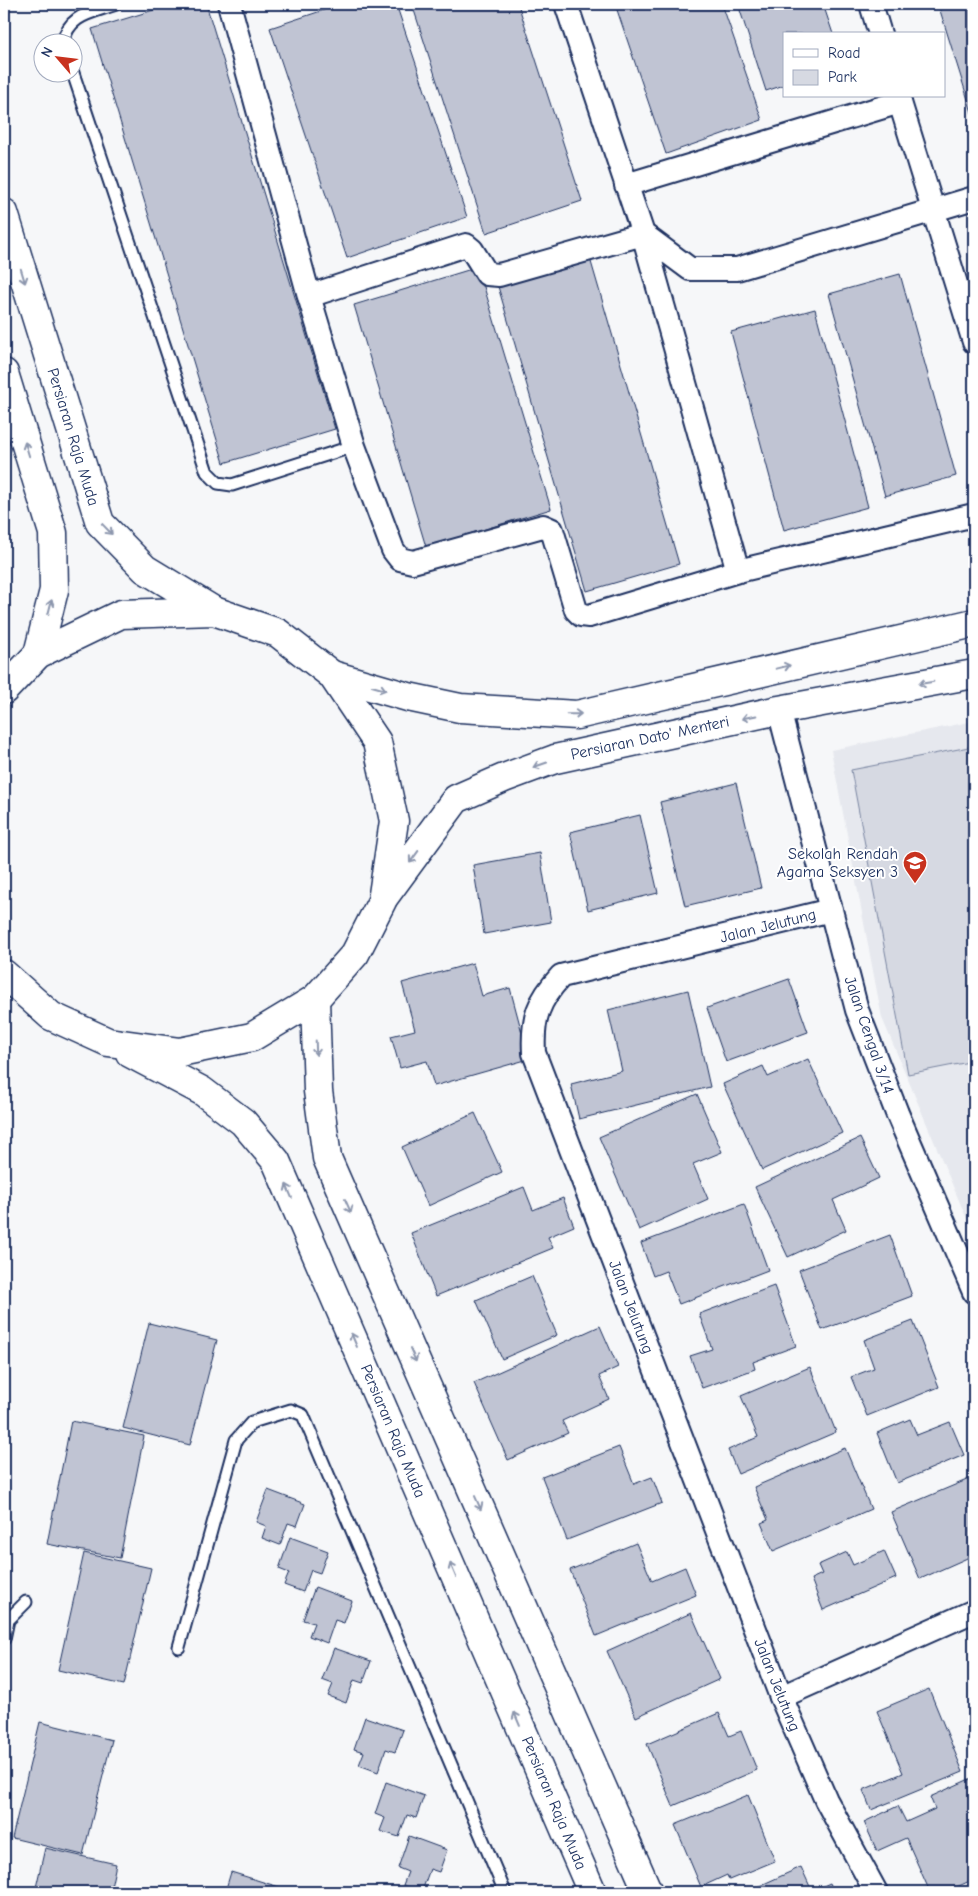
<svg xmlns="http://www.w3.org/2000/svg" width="978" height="1896" viewBox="0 0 978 1896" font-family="'Comic Neue',sans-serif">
  <rect width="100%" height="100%" fill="#f6f7f9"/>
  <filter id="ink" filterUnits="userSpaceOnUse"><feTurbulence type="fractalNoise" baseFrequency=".02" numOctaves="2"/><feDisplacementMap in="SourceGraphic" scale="10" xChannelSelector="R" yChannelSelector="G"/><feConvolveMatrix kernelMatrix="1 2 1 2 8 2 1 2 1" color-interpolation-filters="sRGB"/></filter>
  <g filter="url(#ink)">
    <!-- built -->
    <path fill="#e6e8ee" d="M974,721v515l-92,-218 -51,-268z"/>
    <!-- green -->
    <path fill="#d6d9e2" stroke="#7884a0" d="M974,746v315l-66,13 -57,-304z"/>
    <!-- building -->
    <g fill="#c0c4d3" stroke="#1b2f5e">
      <path d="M173,4h33l129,425 -111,34 -132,-434z"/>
      <path d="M342,4h54l71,213 -120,41 -77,-230z"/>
      <path d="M412,4h106l64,197 -96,32z"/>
      <path d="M615,4h107l40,116 -96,34z"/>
      <path d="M738,4h85l10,30h-49v51l-18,6z"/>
      <path d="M938,4h36v115z"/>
      <path d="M589,255l90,309 -92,27 -90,-308z"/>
      <path d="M478,267l73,242 -125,38 -72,-242z"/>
      <path d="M900,274l56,202 -71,20 -56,-202z"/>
      <path d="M815,309l53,198 -84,23 -53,-198z"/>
      <path d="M736,783l25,105 -76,18 -25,-104z"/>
      <path d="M640,815l18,78 -70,17 -18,-78z"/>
      <path d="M540,853l11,69 -67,12 -11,-69z"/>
      <path d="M473,963l9,33 28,-8 19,71 -95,27 -7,-25 -27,7 -9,-32 24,-6 -13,-47z"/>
      <path d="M789,979l19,53 -82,30 -19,-54z"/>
      <path d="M688,990l22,97 -131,32 -8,-35 51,-13 -14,-61z"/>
      <path d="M808,1059l34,74 -80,37 -39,-86 40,-18 5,11z"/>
      <path d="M697,1094l25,58 -29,12 15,35 -69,31 -40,-93z"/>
      <path d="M475,1113l27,59 -74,34 -26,-59z"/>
      <path d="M860,1138l19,40 -46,22 13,30 -58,27 -33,-70z"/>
      <path d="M524,1187l9,23 30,-12 11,28 -26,11 5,11 -117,48 -25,-63z"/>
      <path d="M744,1204l24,66 -89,34 -13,-33 -13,5 -12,-33z"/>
      <path d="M890,1235l22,61 -90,34 -23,-60z"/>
      <path d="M532,1276l25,59 -55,24 -26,-59z"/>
      <path d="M774,1286l22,60 -43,16 2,7 -53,19 -12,-32 22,-7 -13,-35z"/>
      <path d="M913,1321l26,66 -72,29 -16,-39 23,-9 -10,-28z"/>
      <path d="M149,1323l68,17 -27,105 -67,-17z"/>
      <path d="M600,1326l18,41 -19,9 10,23 -47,22 6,12 -60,27 -34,-77z"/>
      <path d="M810,1367l26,65 -98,42 -10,-24 30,-13 -17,-41z"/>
      <path d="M910,1419l7,16 33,-13 14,33 -67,28 -20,-50z"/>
      <path d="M71,1421l73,15 -24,122 -73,-14z"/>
      <path d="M619,1447l15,37 18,-7 10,26 -95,37 -25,-63z"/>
      <path d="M845,1448l26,61 -98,42 -12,-28 7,-3 -14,-33z"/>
      <path d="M969,1479l5,12v39l-3,1 3,8v16l-54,24 -29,-67z"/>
      <path d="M268,1490l37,14 -8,22 -9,-3 -8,22 -18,-7 4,-12 -10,-4z"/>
      <path d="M290,1537l38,14 -8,22 -9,-3 -8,22 -19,-7 5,-12 -10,-4z"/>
      <path d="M636,1543l16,38 33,-14 11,28 -100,41 -26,-66z"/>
      <path d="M884,1551l12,27 -73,32 -12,-31 11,-5 -4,-9 29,-13 6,13z"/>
      <path d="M84,1553l67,15 -27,117 -66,-15z"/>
      <path d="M315,1587l37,14 -8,22 -9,-3 -8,23 -18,-7 5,-13 -11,-3z"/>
      <path d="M691,1613l29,66 -84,38 -29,-66z"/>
      <path d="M334,1648l37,13 -8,22 -9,-3 -8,23 -18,-7 5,-12 -11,-4z"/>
      <path d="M929,1689l34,83 -92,38 -8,-20 40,-17 -26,-62z"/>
      <path d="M719,1713l10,23 12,-5 16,39 -84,36 -26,-62z"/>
      <path d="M365,1717l38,13 -8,22 -9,-3 -8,23 -19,-7 5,-13 -10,-3z"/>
      <path d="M40,1722l72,18 -29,115 -71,-17z"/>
      <path d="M974,1777v102l-28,13h-16l-24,-54 -29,13 -13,-29 34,-16 8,16 29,-13 -5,-12z"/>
      <path d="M386,1782l38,14 -8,22 -9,-3 -8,22 -19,-6 5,-13 -10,-4z"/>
      <path d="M748,1795l27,66 -46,19 -2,-5 -26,12 -26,-62z"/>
      <path d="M409,1836l38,14 -8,22 -9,-3 -8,22 -19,-6 5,-13 -10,-4z"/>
      <path d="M45,1848l71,16 -6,28h-75z"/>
      <path d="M801,1867l11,24 18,-8 4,9h-88z"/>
      <path d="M231,1872l48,15 -1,5h-53z"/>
    </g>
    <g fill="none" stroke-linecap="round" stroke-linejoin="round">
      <defs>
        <g id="service">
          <path d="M63,42c6,-28 29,-29 53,-38"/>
          <path d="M72,70l135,402 11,11 14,2 122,-39"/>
          <path d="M4,1639l4,-19 18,-18"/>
          <path d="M179,1647l57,-207 16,-18 39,-12 12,5 202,477"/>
        </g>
        <g id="minor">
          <path d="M229,4l80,292 45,150 39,104 7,9 13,3 130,-36 9,4 24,80 5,5 8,1 149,-45 236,-56"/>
          <path d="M566,4l77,230 47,35h47l237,-71"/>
          <path d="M871,4l9,30"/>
          <path d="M898,96l76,246"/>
          <path d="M626,185l274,-83"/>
          <path d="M309,296l157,-51 6,5 15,24 12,1 144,-41 95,337"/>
          <path d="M779,710l78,300 40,103 77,179"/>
          <path d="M831,910l-270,66c-23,25 -29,42 -27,77l247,644 45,103 50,92"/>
          <path d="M781,1697l193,-86"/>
        </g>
        <g id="secondary">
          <path d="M4,213l96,310 45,46 69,42"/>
          <path d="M4,373l49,160 1,57 -16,64"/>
          <path d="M332,675l76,22 52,11 117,7 397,-92"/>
          <path d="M4,690l34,-36 83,-40 93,-3 64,22 54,42 45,67 17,79 -12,80 -27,53 -40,45 -63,38 -72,15 -72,-10 -57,-26 -47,-42"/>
          <path d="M384,897l72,-98 48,-21 51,-19 224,-49 195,-36"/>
          <path d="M315,999l3,92 9,67 321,734"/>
          <path d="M130,1053l72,38 41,31 33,39 316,731"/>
        </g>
      </defs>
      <!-- service casing -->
      <use href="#service" stroke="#1b2f5e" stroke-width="15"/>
      <!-- minor casing -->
      <use href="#minor" stroke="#1b2f5e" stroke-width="26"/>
      <!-- secondary casing -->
      <use href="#secondary" stroke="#1b2f5e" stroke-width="31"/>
      <!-- service -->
      <use href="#service" stroke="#fff" stroke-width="11"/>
      <!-- minor -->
      <use href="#minor" stroke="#fff" stroke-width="22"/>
      <!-- secondary -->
      <use href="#secondary" stroke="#fff" stroke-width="28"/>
    </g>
    <!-- one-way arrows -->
    <defs><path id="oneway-shaft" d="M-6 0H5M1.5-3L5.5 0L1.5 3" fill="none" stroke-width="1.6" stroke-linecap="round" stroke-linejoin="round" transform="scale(1.25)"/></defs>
    <g stroke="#8d97ae">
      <use href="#oneway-shaft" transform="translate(23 276) rotate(73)"/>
      <use href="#oneway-shaft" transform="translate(27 449) rotate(-107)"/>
      <use href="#oneway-shaft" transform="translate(107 529) rotate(46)"/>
      <use href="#oneway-shaft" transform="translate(50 607) rotate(-76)"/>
      <use href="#oneway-shaft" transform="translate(783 667) rotate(-13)"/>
      <use href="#oneway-shaft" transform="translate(926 683) rotate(170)"/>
      <use href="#oneway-shaft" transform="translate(379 688) rotate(16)"/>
      <use href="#oneway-shaft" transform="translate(574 714) rotate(-1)"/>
      <use href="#oneway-shaft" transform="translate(749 717) rotate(168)"/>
      <use href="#oneway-shaft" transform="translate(540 765) rotate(161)"/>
      <use href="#oneway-shaft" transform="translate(414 857) rotate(126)"/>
      <use href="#oneway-shaft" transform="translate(316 1048) rotate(88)"/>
      <use href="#oneway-shaft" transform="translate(289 1191) rotate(-113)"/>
      <use href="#oneway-shaft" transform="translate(348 1206) rotate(66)"/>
      <use href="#oneway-shaft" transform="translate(354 1340) rotate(-113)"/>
      <use href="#oneway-shaft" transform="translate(413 1355) rotate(66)"/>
      <use href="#oneway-shaft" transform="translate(478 1503) rotate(66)"/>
      <use href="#oneway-shaft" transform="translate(453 1570) rotate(-113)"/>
      <use href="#oneway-shaft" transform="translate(517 1719) rotate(-113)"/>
    </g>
  </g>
  <!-- icons -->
  <defs>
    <symbol id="school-pin" viewBox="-11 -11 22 30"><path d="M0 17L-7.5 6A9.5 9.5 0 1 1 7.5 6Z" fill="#c8321e" stroke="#fff"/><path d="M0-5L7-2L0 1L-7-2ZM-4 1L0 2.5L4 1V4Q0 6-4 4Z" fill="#fff"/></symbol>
  </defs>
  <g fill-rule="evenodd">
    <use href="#school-pin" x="901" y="849" width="28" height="38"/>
  </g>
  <g text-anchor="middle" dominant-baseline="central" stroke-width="4" stroke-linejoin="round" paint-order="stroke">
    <!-- street labels -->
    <g font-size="16" fill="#1b2f5e" stroke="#fff">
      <text transform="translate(73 437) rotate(73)">Persiaran Raja Muda</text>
      <text transform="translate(650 738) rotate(-12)">Persiaran Dato' Menteri</text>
      <text transform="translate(768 926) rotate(-14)">Jalan Jelutung</text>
      <text transform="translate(869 1035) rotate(71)">Jalan Cengal 3/14</text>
      <text transform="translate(631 1307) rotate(69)">Jalan Jelutung</text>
      <text transform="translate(393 1431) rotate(67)">Persiaran Raja Muda</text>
      <text transform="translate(777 1685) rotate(68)">Jalan Jelutung</text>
      <text transform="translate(554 1803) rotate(67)">Persiaran Raja Muda</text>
    </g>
    <!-- poi labels -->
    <g font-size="16" fill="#1b2f5e" stroke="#fff" text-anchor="end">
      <text x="898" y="854">Sekolah Rendah<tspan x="898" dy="18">Agama Seksyen 3</tspan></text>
    </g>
  </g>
  <!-- margin -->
  <rect width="978" height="1896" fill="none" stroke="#fff" stroke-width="20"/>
  <rect x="10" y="10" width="958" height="1876" fill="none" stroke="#1b2f5e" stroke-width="2" filter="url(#ink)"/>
  <!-- legend -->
  <rect x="783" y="32" width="162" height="65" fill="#ffffff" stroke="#a4acbf"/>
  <rect x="793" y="49" width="25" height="8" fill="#ffffff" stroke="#a4acbf"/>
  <text x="828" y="58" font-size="15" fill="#1b2f5e">Road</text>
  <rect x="793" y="70" width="25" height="15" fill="#d6d9e2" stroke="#a4acbf"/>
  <text x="828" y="82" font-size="15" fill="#1b2f5e">Park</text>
  <!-- north arrow -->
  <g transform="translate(58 58) rotate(298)"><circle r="24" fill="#ffffff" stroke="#a4acbf"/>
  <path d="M0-4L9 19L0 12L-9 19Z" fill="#c8321e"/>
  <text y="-8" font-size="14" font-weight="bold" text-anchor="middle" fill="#1b2f5e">N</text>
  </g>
</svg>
